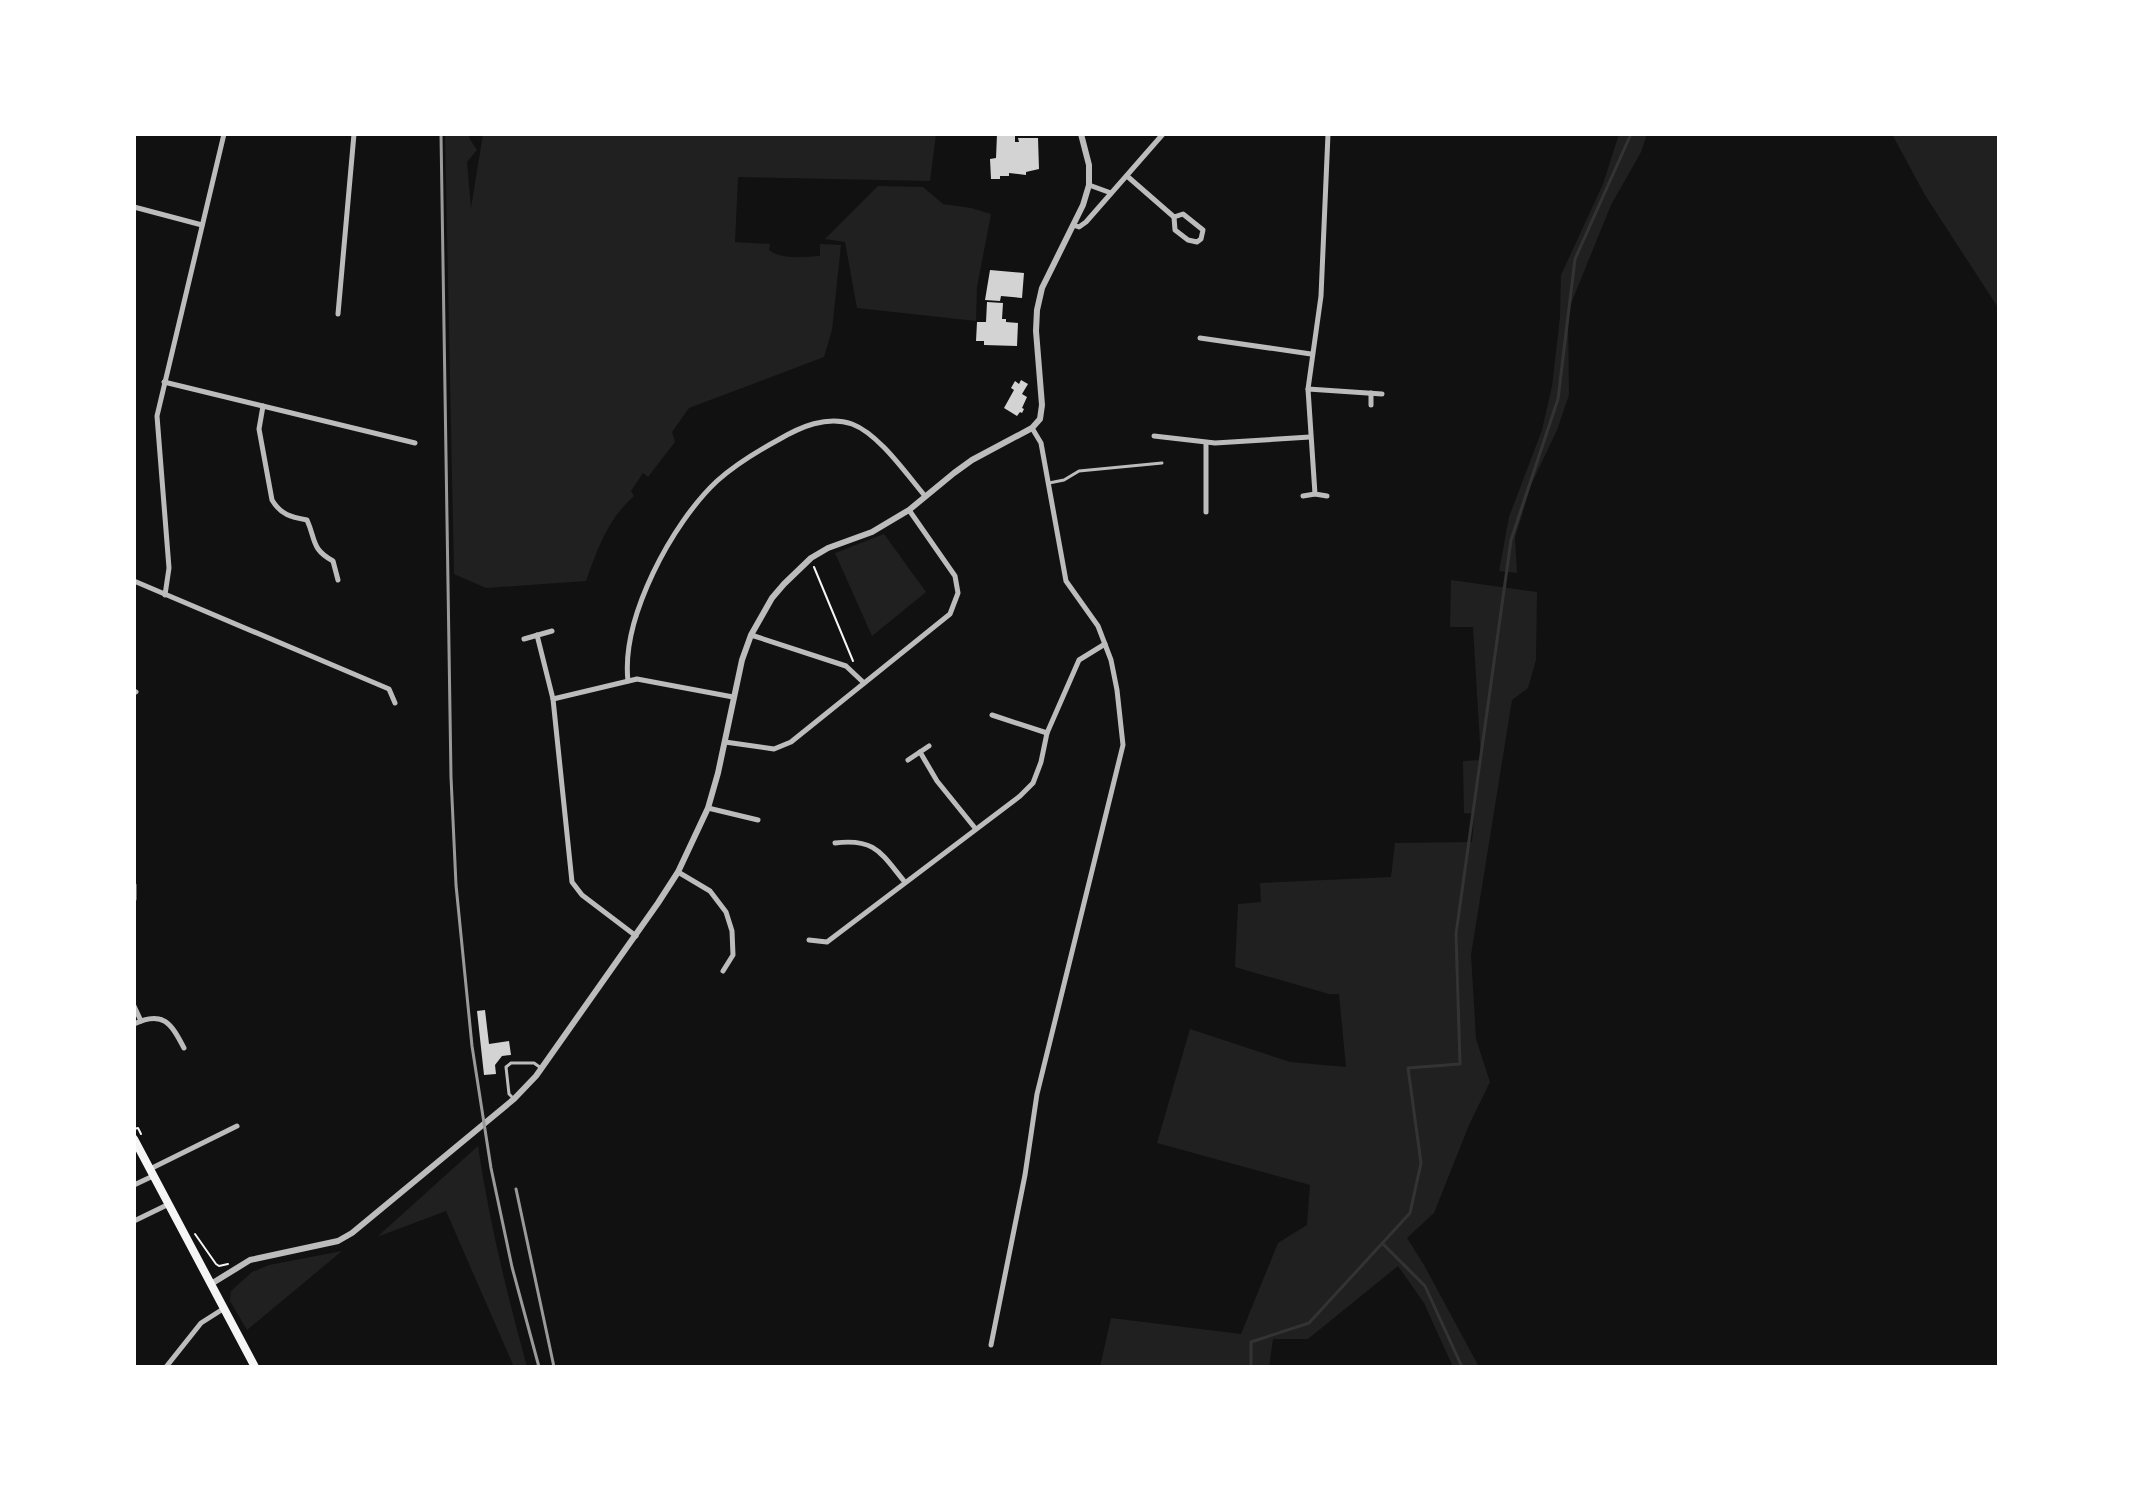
<svg xmlns="http://www.w3.org/2000/svg" width="2133" height="1501" viewBox="0 0 2133 1501" font-family="'DM Sans',sans-serif">
  <rect width="100%" height="100%" fill="#111"/>
  <!-- green -->
  <g fill="#202020">
    <path d="M445,134h25l-1,4 8,12 -10,12 4,46 12,-74h453l-6,47 -192,-4 -3,65 35,2 -1,6c12,10 36,7 51,6v-12l21,1 -9,85 -8,27 -135,51 -17,24 3,10 -27,35 -5,-4 -12,18 3,5c-27,24 -36,52 -48,85l-100,7 -32,-14z"/>
    <path d="M1619,134h28l-6,18 -30,53 -43,106 1,84 -12,35 -26,55 -16,53 2,35 -18,-2 10,-54 33,-87 10,-44 8,-69 1,-42 42,-91z"/>
    <path d="M1892,134h107v175l-74,-114z"/>
    <path d="M878,186l45,1 20,17 28,4 20,6 -14,73 -1,34 -119,-13 -12,-66 -20,-3z"/>
    <path d="M884,534l42,58 -54,44 -37,-83z"/>
    <path d="M1451,580l86,12 -1,68 -8,28 -16,12 -41,255 5,84 14,43 -21,43 -35,88 -27,25 17,27 55,102h-26l-29,-64 -26,-37 -90,73h-35l-4,28h-169l11,-49 130,16 37,-91 29,-18 3,-40 -153,-42 33,-114 100,33 56,5 -7,-73h-10l-94,-27 3,-63 23,-2 -1,-19 131,-6 4,-34 77,-1 2,-28 -10,-1 -1,-52 18,-1 -8,-133h-23z"/>
    <path d="M478,1146c11,75 29,148 49,221h-13l-68,-156 -69,26z"/>
    <path d="M342,1251l-95,79 -17,-29 1,-10 21,-19 17,-7z"/>
  </g>
  <g fill="none" stroke-linecap="round" stroke-linejoin="round">
    <!-- stream -->
    <g stroke="#333" stroke-width="3">
      <path d="M1383,1244l42,42 37,81"/>
      <path d="M1251,1367v-25l58,-19 101,-110 11,-50 -13,-95 52,-4 -4,-130 55,-394 47,-141 17,-140 56,-125"/>
    </g>
  </g>
  <!-- building -->
  <g fill="#d3d3d3">
    <path d="M997,134h18v8h4l-1,-4h20l1,31 -13,3v3l-17,-2v3h-9v3h-9l-1,-20 6,-1z"/>
    <path d="M990,270l34,3 -2,25 -21,-2 -1,5 -15,-1z"/>
    <path d="M987,302l16,1 -1,16h4v3l12,1 -1,23 -33,-1v-4h-8l1,-19h9z"/>
    <path d="M1021,380l7,4 -6,10 5,3 -5,11 2,1 -2,4 -2,-1 -3,4 -13,-8 10,-18 -3,-2 4,-7 4,3z"/>
    <path d="M485,1010l4,34 20,-3 2,14 -9,1 -7,9 1,9 -12,1 -7,-64z"/>
  </g>
  <g fill="none" stroke-linecap="round" stroke-linejoin="round">
    <!-- path -->
    <g stroke="#f5f5f5" stroke-width="2">
      <path d="M814,567l39,94"/>
      <path d="M134,1129l4,-1 3,6"/>
      <path d="M195,1234l21,30 3,2 9,-2"/>
    </g>
    <!-- service -->
    <g stroke="#bcbcbc" stroke-width="3">
      <path d="M1049,483l15,-3 15,-9 83,-8"/>
      <path d="M514,1099l-5,-5 -3,-27 5,-4h23l7,5"/>
    </g>
    <!-- minor -->
    <g stroke="#bcbcbc" stroke-width="5">
      <path d="M1127,176l47,41"/>
      <path d="M1089,185l22,8"/>
      <path d="M134,207l68,18"/>
      <path d="M1183,214l20,16 -2,9 -4,3 -9,-2 -13,-10 -1,-13z"/>
      <path d="M1073,225l6,2 7,-5 77,-88"/>
      <path d="M338,314l16,-180"/>
      <path d="M1200,338l111,16"/>
      <path d="M164,382l251,61"/>
      <path d="M1308,389l74,5"/>
      <path d="M1371,405v-12"/>
      <path d="M263,406l-4,23 13,71c9,15 19,17 35,20 9,20 4,29 26,41l5,19"/>
      <path d="M1154,436l61,7 95,-6"/>
      <path d="M1206,443v69"/>
      <path d="M1303,496l12,-2"/>
      <path d="M1327,496l-12,-2 -7,-105 13,-93 7,-162"/>
      <path d="M134,581l255,108 6,14"/>
      <path d="M165,595l4,-27 -12,-152 67,-282"/>
      <path d="M537,635l16,64 19,183 10,13 54,41"/>
      <path d="M751,635l95,31 18,17"/>
      <path d="M524,639l28,-8"/>
      <path d="M628,681c-7,-63 44,-158 89,-200 19,-17 39,-29 61,-41 22,-13 49,-25 74,-16 27,10 55,51 73,72"/>
      <path d="M134,691l2,1"/>
      <path d="M553,699l84,-20 96,18"/>
      <path d="M992,715l55,18"/>
      <path d="M725,742l49,7 17,-7 159,-128 8,-21 -3,-17 -46,-66"/>
      <path d="M920,752l17,29 38,47"/>
      <path d="M908,760l21,-14"/>
      <path d="M708,808l50,12"/>
      <path d="M835,843c40,-5 46,10 69,38"/>
      <path d="M678,872l32,19 16,21 6,19 1,24 -10,16"/>
      <path d="M134,885v14"/>
      <path d="M809,940l18,2 193,-146 13,-13 8,-21 6,-29 32,-73 26,-16"/>
      <path d="M134,1006l7,15"/>
      <path d="M134,1024c29,-14 37,-1 50,24"/>
      <path d="M150,1169l87,-43"/>
      <path d="M134,1185l19,-9"/>
      <path d="M134,1221l35,-17"/>
      <path d="M991,1345l34,-170 12,-81 86,-349 -6,-55 -6,-30 -13,-34 -32,-45 -25,-138 -9,-15"/>
      <path d="M166,1367l35,-44 22,-14"/>
    </g>
    <!-- tertiary -->
    <path stroke="#bcbcbc" stroke-width="6" d="M211,1284l39,-24 88,-19 14,-8 162,-134 22,-23 122,-173 20,-31 30,-64 10,-35 24,-113 9,-25 21,-37 12,-14 27,-26 17,-10 44,-16 37,-22 45,-37 18,-13 60,-32 8,-9 2,-14 -6,-74 1,-21 5,-22 41,-83 6,-20v-20l-8,-31"/>
    <!-- trunk -->
    <path stroke="#f5f5f5" stroke-width="8" d="M134,1139l121,228"/>
    <!-- rail -->
    <g stroke="#9a9a9a" stroke-width="3">
      <path d="M441,134l10,643 5,108 16,161 19,122 21,99 27,100"/>
      <path d="M516,1189l38,178"/>
    </g>
  </g>
  <!-- border -->
  <rect width="2133" height="1501" fill="none" stroke="#ffffff" stroke-width="272"/>
</svg>
